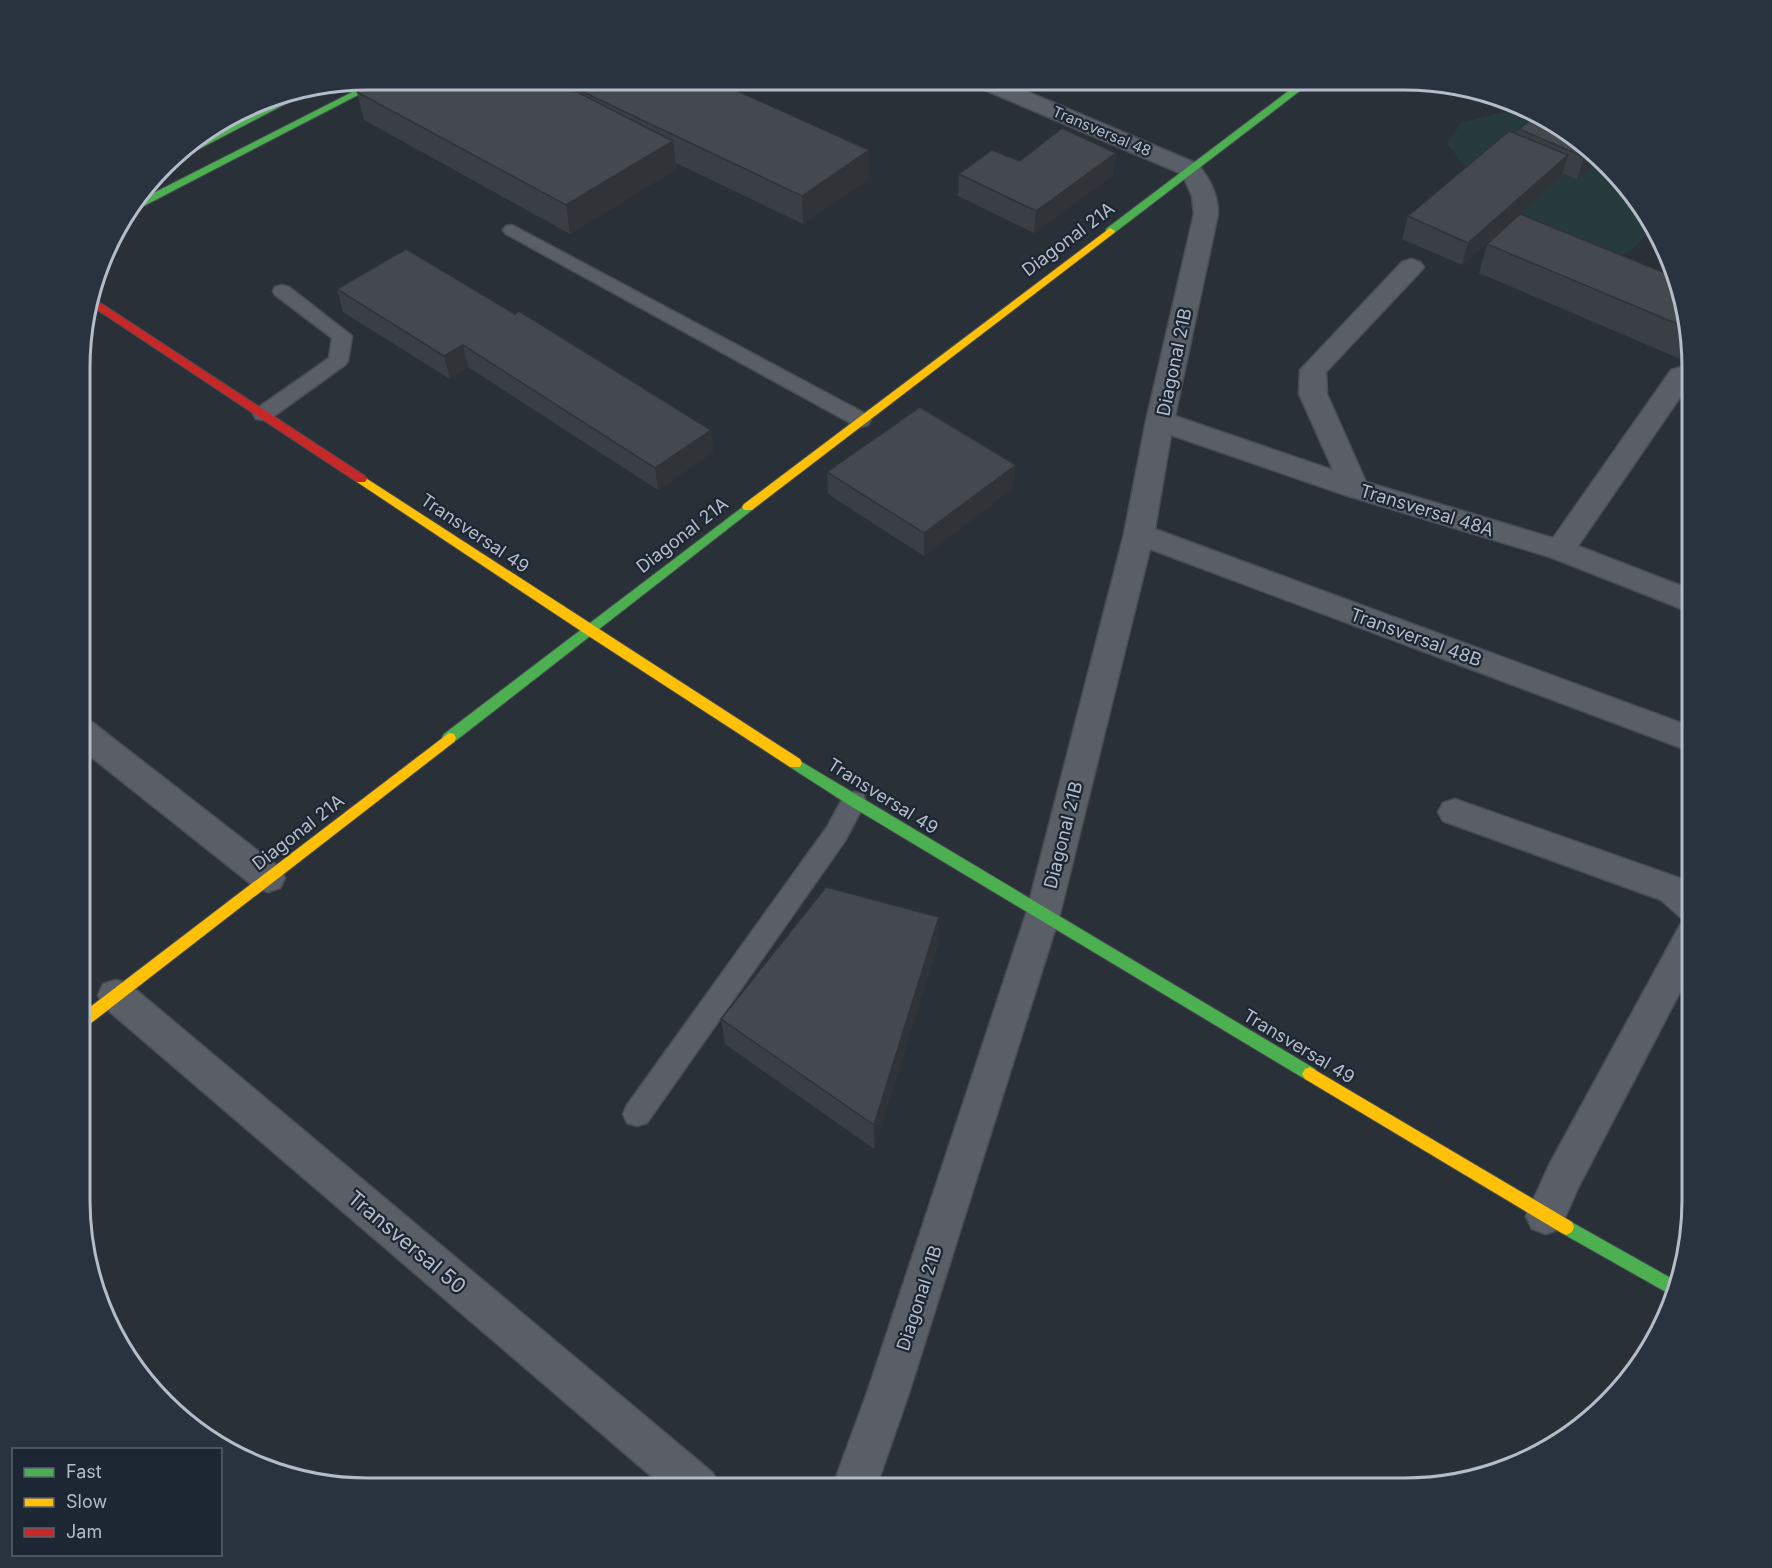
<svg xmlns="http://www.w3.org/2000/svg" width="1772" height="1568" viewBox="0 0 1772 1568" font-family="Inter,sans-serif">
  <rect width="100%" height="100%" fill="#2a3038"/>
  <!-- green -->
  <path fill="#273a3e" d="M1515,105l17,4 89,68 10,17h-11l16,7 18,29 -27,23 -48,17 -62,-33 -24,-48 -29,-23 -17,-23 14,-20 50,-13z"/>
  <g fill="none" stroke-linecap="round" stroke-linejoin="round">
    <defs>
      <g id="lane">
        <path d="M512,225l356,190 3,5 -3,5 -7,2 -7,-2 -348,-191 -3,-4 3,-4z"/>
        <path d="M282,285l7,2 63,49 -4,25 -3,4 -75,54 -7,1 -7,-1 -3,-5 3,-5 73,-51 3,-20 -57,-43 -2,-4 2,-4z"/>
        <path d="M854,792l9,2 3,7 -21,40 -198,282 -10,3 -10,-3 -4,-9 4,-9 200,-278 18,-33z"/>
      </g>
      <g id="street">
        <path d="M970,80h30l198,84c12,16 20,30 20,50l-43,202 158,54 -34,-76 1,-24 102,-108 9,-3 9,3 4,5 -4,5 -94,100 1,22 39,88 187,56 118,-168 10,-3 10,3 1,10 -114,166 114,44v23l-142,-56 -205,-62 -174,-60 -16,94 537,198v25l-542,-203 -90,365 -151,479 -33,95h-44l35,-95 159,-479 98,-380 22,-113 48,-207 -2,-18 -10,-22 -209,-89z"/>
        <path d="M81,719l11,3 188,146 5,10 -5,10 -12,4 -12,-4 -175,-139z"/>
        <path d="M1455,799l230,81 7,6v83l-114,219 -18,41 -14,5 -14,-5 -6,-13 23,-51 131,-240 11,-4 -11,-4 -19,-17 -218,-79 -5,-9 5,-9z"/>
        <path d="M116,980l13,4 584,489 7,15h-55l-562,-482 -5,-11 5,-11z"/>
      </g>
      <g id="fast">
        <path d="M376,80h11l-253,131 -6,1 8,-10z"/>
        <path d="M1303,80h11l-200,153h-8v-4z"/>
        <path d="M314,89l-142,74 -5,1 8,-10 123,-63z"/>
        <path d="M748,503l6,4 -2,3 -298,232h-10l-2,-4 2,-4z"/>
        <path d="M795,758l520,311 3,5 -3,5 -5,2 -5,-2 -456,-274 -59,-38 -2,-4 2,-4z"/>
        <path d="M1566,1219l110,62 -3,15 -113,-64 -2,-5 2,-5z"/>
      </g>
      <g id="slow">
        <path d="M1110,228l5,3 -1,2 -362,277h-8l-2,-3 2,-3z"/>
        <path d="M361,475l439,284 2,4 -2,4h-10l-206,-134 -227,-151 -2,-3 2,-3z"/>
        <path d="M449,733l5,1 2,4 -2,4 -368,285 -5,1v-14z"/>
        <path d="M1310,1067l262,155 2,5 -2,5 -6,3 -6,-3 -255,-153 -3,-5 3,-5z"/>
      </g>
      <path id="jam" d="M93,298l272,178 2,3 -2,3h-8l-267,-177z"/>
    </defs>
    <!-- lane casing -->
    <use href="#lane" stroke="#484c53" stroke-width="3"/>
    <!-- street casing -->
    <use href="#street" stroke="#484c53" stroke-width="3"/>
    <!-- fast casing -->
    <use href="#fast" stroke="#484c53" stroke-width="2"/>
    <!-- slow casing -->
    <use href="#slow" stroke="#484c53" stroke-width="2"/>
    <!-- jam casing -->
    <use href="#jam" stroke="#484c53" stroke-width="2"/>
    <!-- lane -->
    <use href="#lane" fill="#5a5e66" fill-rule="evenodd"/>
    <!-- street -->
    <use href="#street" fill="#5a5e66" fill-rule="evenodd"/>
    <!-- fast -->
    <use href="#fast" fill="#4caf50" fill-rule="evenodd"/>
    <!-- slow -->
    <use href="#slow" fill="#ffc107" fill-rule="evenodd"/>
    <!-- jam -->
    <use href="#jam" fill="#c62828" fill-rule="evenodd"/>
  </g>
  <!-- wall -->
  <g fill="#3a3f45">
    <path d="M381,80h332l156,99 -66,45 -127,-61v6l-106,65 -206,-114 -7,-28z"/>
    <path d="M1519,129l80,32 -22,18 -15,-6 -1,4 -99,88 -60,-26 6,-23 110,-81z"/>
    <path d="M1020,161l93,14 -79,58 -76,-37 1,-22z"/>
    <path d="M1487,244l188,33 17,71v16l-213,-91z"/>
    <path d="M337,289l374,141 2,22 -55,38 -190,-123 -18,12 -107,-67z"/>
    <path d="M827,472l187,15 -90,69 -96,-62z"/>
    <path d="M939,917l-1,27 -64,205 -149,-105 -4,-25z"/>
  </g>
  <!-- shaded-wall -->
  <g fill="#303338">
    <path d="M673,141l3,28 -106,65 -4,-29z"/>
    <path d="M869,150v29l-66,45 -1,-28z"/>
    <path d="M1116,153l-3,22 -79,58 2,-22z"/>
    <path d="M1589,153l10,8 -22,18 7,-22z"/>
    <path d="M1568,155l-7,22 -99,88 6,-22z"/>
    <path d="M463,345l5,22 -18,12 -6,-23z"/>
    <path d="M711,430l2,22 -55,38 -3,-22z"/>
    <path d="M1016,465l-2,22 -90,69v-23z"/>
    <path d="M939,917l-1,27 -64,205v-24z"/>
  </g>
  <!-- building -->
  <g fill="#444950" stroke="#303338" stroke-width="1.5">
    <path d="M381,80h173l119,61 -107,64 -209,-113z"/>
    <path d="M558,80h155l156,70 -67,46z"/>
    <path d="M1538,114l51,39 -5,4 -65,-28z"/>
    <path d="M1062,128l54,25 -80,58 -77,-37 33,-24 28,11z"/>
    <path d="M1509,131l59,24 -100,88 -60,-27z"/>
    <path d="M1520,214l155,63 12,51 -200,-84z"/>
    <path d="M406,249l109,65 4,-3 192,119 -56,38 -192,-123 -19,11 -107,-67z"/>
    <path d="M920,407l96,58 -92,68 -97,-61z"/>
    <path d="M826,887l113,30 -65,208 -153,-106z"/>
  </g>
  <g text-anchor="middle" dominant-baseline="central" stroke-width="4.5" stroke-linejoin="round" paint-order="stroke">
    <!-- far-street labels -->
    <g font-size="15" fill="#b4bcc9" stroke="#1d2633">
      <text transform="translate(1102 131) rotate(23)">Transversal 48</text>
    </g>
    <!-- street labels -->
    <g font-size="18" fill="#b4bcc9" stroke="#1d2633">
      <text transform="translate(1068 239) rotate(-37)">Diagonal 21A</text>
      <text transform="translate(1174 362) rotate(-78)">Diagonal 21B</text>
      <text transform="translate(1427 510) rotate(17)">Transversal 48A</text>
      <text transform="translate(475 533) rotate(34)">Transversal 49</text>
      <text transform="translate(682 535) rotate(-38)">Diagonal 21A</text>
      <text transform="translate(1416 637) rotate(20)">Transversal 48B</text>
      <text transform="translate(883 796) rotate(32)">Transversal 49</text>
      <text transform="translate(298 832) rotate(-38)">Diagonal 21A</text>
      <text transform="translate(1063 835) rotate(-76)">Diagonal 21B</text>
      <text transform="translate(1299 1046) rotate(31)">Transversal 49</text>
      <text transform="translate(919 1298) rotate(-72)">Diagonal 21B</text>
    </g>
    <!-- near-street labels -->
    <g font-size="21" fill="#b4bcc9" stroke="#1d2633">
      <text transform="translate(407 1242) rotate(40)">Transversal 50</text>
    </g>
  </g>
  <!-- crop -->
  <path d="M0 0H1772V1568H0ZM368 90H1404A278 278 0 0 1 1682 368V1200A278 278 0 0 1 1404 1478H368A278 278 0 0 1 90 1200V368A278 278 0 0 1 368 90Z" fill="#29323f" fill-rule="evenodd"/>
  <path fill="none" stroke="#b4bcc9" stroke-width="3" d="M368 90H1404A278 278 0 0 1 1682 368V1200A278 278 0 0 1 1404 1478H368A278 278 0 0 1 90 1200V368A278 278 0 0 1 368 90Z"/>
  <!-- legend -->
  <rect x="12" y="1448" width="210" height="108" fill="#1d2633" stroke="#59626f" stroke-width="1.5"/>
  <rect x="24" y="1468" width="30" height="9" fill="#4caf50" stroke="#59626f" stroke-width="1.5"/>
  <text x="66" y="1478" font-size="18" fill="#b4bcc9">Fast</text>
  <rect x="24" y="1498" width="30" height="9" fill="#ffc107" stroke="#59626f" stroke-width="1.5"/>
  <text x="66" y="1508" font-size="18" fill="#b4bcc9">Slow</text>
  <rect x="24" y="1528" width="30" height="9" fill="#c62828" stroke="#59626f" stroke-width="1.5"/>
  <text x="66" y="1538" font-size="18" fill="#b4bcc9">Jam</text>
</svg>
